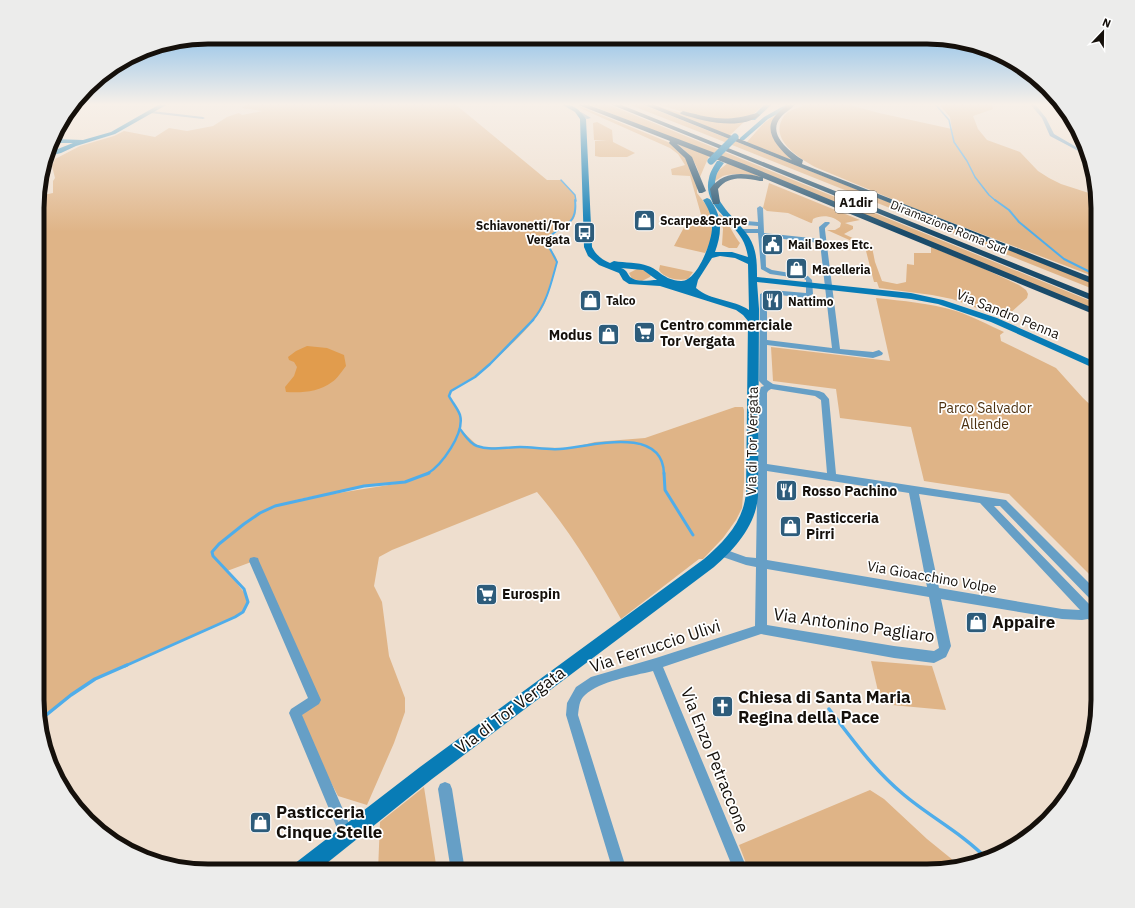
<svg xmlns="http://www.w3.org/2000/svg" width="1135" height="908" viewBox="0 0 1135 908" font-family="'IBM Plex Sans',sans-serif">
  <rect width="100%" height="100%" fill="#eedece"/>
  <!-- green -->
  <g fill="#dfb487" fill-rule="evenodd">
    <path d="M247,104h208l92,76h14l14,15c6,38 -13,24 -28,44 0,9 9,14 10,22 0,6 -4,13 -5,18 -3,9 -4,18 -8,26 -10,21 -45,51 -63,67 -9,8 -27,13 -32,23l11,21v13l19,18 91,1 25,-6 50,-4 90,-31h8l1,3v72l-2,26 -6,12 -13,18 -20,21h-4l-78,60c-26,-46 -50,-87 -84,-127l-145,58 -13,7 -5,29 8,16 7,54 16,42v14l-11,31 -27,62 -29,-9 -43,-83 19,-12 -60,-140 -27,10 20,25v9l-4,7 -8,5 -140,62 -24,16 -31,25 -3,-9 1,-515 15,-3v-12l2,-3 -3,-12 3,-7 25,-13 34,-10 10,-5 31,6 14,-9 18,3 26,-5 14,-9 12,-4 3,2 21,-4 -21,-3zM375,484h20l-100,16z"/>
    <path d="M588,104h19l491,200v7z"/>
    <path d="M628,104h13l457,181v6l-396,-158z"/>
    <path d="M657,104h107c-5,5 -10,11 -17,13 -23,10 -67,-6 -90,-13z"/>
    <path d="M806,104h40l33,9 73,16 -2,-12 -11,-13h53l1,5 -20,7 5,13 9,11 33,12 18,19 11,7 12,6 34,11 3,13v70l-182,-69 -101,-42c-17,-10 -47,-28 -31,-51 4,-6 16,-8 22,-12z"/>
    <path d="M653,105l49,14 43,2 -17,16z"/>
    <path d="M579,106l89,36 4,2 18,19 7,19v11l14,18 3,25 -9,17 -31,-7 15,-28h13l-12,-42 -18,-1 -1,-6 14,-4 -7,-11 -8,-6 -90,-40z"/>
    <path d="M777,114c-18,21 8,36 22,50l-53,-21 18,-20z"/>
    <path d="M597,122l15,8 1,12 22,11 -8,4h-27l-5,-1v-15h12l-13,-1 -1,-17z"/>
    <path d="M673,141l36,15 -9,21c-4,-17 -13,-26 -27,-36z"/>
    <path d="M728,163l39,16c-14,-4 -29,-7 -44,-3 -4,2 -7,5 -11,7l7,-13z"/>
    <path d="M769,183l91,37 -15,3 8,3v3l-9,5 28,13 3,15 7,19 15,3 9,-2 1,-18 7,1v-12h17v-6l45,18 43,20 7,5 2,4 -1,4 -19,17 -9,1 -47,-17 -20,-4 -53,-7 -2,-6h-3l-9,-35 -38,-17h8l5,-3 1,-4c-7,-7 -19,-9 -28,-4l-1,4h-1l-23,-10 -21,-2 -4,-3z"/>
    <path d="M719,214c7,3 15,22 21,29l-3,5h-8l-7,-3 1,-16z"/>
    <path d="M660,265l33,7 -5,7c-9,2 -23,0 -29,-9z"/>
    <path d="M637,269h6l8,6 -1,2 -8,4 -10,-2 -3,-6z"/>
    <path d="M876,298c27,3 54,5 80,13 16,5 32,14 48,21l-4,3 1,6 55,27 27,30 15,14v171l-89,-89 -85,-13 -13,-54 -71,-9 -4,-29 -63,-8 -2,-34 119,14z"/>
    <path d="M871,661l61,5 14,44 -65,-6z"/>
    <path d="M424,787l13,84h-59l2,-49z"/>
    <path d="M870,790l14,9 43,40 32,26 -32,6h-178l-10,-26z"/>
  </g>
  <!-- forest -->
  <path fill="#e19c4d" d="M307,346l20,2 17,7 2,11c-4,5 -9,13 -14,16 -13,10 -30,11 -46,10l-1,-5 9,-11 3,-9 -3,-5 -5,-2 -1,-3 8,-6z"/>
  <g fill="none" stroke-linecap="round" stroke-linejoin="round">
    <!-- stream-far4 -->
    <g stroke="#4fadea" stroke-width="1.5">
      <path d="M935,104l14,16 5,22 13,19 8,16 14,18 7,6"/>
      <path d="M561,180l14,15 1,6"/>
    </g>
    <!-- stream-far3 -->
    <g stroke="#4fadea" stroke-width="2">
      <path d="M995,200l14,10 10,12 45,37 34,17"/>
      <path d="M532,321c15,-17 19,-38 25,-59l-9,-17 -1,-6c15,-16 31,-12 28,-39"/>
    </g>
    <!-- stream-far2 -->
    <g stroke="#4fadea" stroke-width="2.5">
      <path d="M460,429c5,6 9,14 17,17 13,5 29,1 43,1 13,0 26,3 40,2 28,-2 103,-25 104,25"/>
      <path d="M427,474c15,-9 38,-41 33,-59 -2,-6 -8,-13 -11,-19l2,-5 24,-14 15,-13 43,-44"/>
    </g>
    <!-- stream-far1 -->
    <g stroke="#4fadea" stroke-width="3">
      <path d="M664,473l1,17 28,45"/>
      <path d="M125,666l110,-49 8,-5 5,-10 -4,-13 -31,-33 -1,-4 7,-8 25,-20 16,-11 15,-7 89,-20 41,-4 24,-9"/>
    </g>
    <!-- stream -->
    <g stroke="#4fadea" stroke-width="3.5">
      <path d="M829,709c23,30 45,61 74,85 27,23 59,39 84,65"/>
      <path d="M40,720l31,-25 24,-16 32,-14"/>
    </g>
    <!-- street -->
    <g fill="#669fc6" fill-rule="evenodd">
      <path d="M1030,104h5l11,14 8,16 31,18 1,3 -36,-19 -8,-18z"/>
      <path d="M152,111l51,6 2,1 -2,1 -53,-6v-1z"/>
      <path d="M577,112h4l10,6 -4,1 -10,-5z"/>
      <path d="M58,127l2,1 3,12 -3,2 -3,-2 -1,-7z"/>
      <path d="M760,206l3,2 1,25 56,6 -1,-12 6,-5h4l1,1 -5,5v2l15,119 33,3 6,-2 4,3 -1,2 -9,3 -106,-13v35l6,4 46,7 5,2 5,6 7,75 170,26 92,92v13l-4,-2 -94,-97h-6l98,101 6,-1v20l-4,-1 -6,-6 -6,1 -20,-1 -121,-20 10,47 -5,11 -12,6 -40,-5 -133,-24 -98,33 85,204h-14l-81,-200c-20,5 -53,10 -68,24 -6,5 -6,13 -7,20l49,156h-14l-47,-156 1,-12 9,-16 15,-10 65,-19 99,-32 1,-59 -10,-2 -29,-10 -1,-3 1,-3 4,-1 25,9 10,1 3,-165 2,-6 3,-1 -5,-5 1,-87 11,-4 35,3v-13l-2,-1 -34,-5 -9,-5 -3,-36h-18l-3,-2 3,-2h18v-3l-24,-2 -3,-2 3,-2 24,2 -1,-14zM765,237l55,6 12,105 -65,-8v-45l4,-1 35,4 7,-4 -1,-14 -4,-4 -36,-6 -6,-3zM771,389l44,7 6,4 6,73 -60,-9v-71l1,-2zM767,471l142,22 18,94 -160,-27zM919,494l61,9 100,107 -18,-1 -123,-21zM767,569l162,28 10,51 -5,3 -40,-5 -127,-21z"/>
      <path d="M254,557l4,1 1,3 62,139 -2,4 -17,11 52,120 -2,5 -5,2 -5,-2 -53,-127 2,-4 17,-11 -59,-137 1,-3z"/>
      <path d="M445,782l5,2 2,5 13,82h-14l-13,-82 2,-5z"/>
    </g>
    <!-- secondary -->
    <g fill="#087cb6" fill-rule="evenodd">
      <path d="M160,104h8l-53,30 -39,12 -15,7 -12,3 1,-4 23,-9h-19v-4l29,1 28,-8z"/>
      <path d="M561,104c12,0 18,5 25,15l6,128c4,8 10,13 18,16l4,-2c11,2 24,1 34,5 12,4 15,14 33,15 16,1 32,-41 31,-55 0,-10 -4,-18 -9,-26l4,-2c4,1 4,3 6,6 10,16 8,31 2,48h17l16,5c-1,-6 -3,-13 -6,-18 -11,-20 -40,-35 -33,-61 1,-6 5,-12 8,-17h3l4,2c-3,4 -7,9 -8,14 -7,24 22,42 33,60 8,13 8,26 8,40l154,16 32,7 54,18 101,45v7l-107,-48 -53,-18 -27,-5 -154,-17 2,27 -1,187c-2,29 -23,53 -44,71l-282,212 -115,92h-25l2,-7 126,-97 284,-208c21,-18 40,-38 42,-67l2,-171 -5,-6 -7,-5 -76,-24 -31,-2 -6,-4 -4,-7 -20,-8 -11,-9 -4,-9 -4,-128 -5,-7zM720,256l15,2 13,6 1,46c-16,-11 -38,-9 -53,-22l2,-8 14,-22zM621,268l22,2 14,10c-8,0 -20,3 -27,-3 -3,-4 -3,-7 -9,-9z"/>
      <path d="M765,104h7l-17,16h-4v-2z"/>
      <path d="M787,104h9l-28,15 -24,21h-4v-2l24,-21z"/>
    </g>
    <!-- highway -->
    <g fill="#1a4b6a" fill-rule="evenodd">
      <path d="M576,104h10l158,60 354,146v6l-335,-138v3h-3c-15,-3 -32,-6 -42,8l2,13 -1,2h-6l-3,-15c12,-17 32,-17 51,-12l-84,-33 15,13 14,34 -4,2h-3l-14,-35 -15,-14 -1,-1 1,-2z"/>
      <path d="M610,104h9l479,193v6z"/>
      <path d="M642,104h10l140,56c-14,-12 -32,-31 -14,-47 5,-5 10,-9 17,-9 -3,5 -10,8 -14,13 -15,17 9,35 22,43l-1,4 296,116v6z"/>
      <path d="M683,111c31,8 43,11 74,2l3,2c-20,16 -57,6 -79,-1l-1,-1z"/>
    </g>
    <!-- secondary-bridge -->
    <path stroke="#087cb6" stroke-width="7" d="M711,161l24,-24"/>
  </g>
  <!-- sky -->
  <linearGradient id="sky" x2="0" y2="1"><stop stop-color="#6bb1e9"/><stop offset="0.45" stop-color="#f7f0e9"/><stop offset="1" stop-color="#f7f0e9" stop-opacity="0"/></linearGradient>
  <rect width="1135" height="232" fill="url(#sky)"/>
  <!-- icons -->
  <defs>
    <symbol id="shop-square" viewBox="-11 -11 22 22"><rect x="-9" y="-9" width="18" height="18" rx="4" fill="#2d5c7b" stroke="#fff"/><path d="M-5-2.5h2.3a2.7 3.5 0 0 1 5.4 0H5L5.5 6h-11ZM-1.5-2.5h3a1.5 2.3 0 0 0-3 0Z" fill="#fff"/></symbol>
    <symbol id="bus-square" viewBox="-11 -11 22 22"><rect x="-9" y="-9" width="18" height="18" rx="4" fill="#2d5c7b" stroke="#fff"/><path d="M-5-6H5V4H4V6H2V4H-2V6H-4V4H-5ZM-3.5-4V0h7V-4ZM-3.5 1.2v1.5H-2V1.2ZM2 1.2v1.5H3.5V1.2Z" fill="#fff"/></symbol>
    <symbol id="civic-square" viewBox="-11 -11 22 22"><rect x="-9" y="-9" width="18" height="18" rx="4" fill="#2d5c7b" stroke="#fff"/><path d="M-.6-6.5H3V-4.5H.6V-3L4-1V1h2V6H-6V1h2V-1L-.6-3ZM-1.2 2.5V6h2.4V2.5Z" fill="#fff"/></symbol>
    <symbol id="restaurant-square" viewBox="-11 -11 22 22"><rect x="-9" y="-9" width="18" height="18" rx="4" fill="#2d5c7b" stroke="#fff"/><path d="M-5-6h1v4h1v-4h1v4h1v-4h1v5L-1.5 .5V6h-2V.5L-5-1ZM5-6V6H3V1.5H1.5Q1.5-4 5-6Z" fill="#fff"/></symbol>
    <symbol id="supermarket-square" viewBox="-11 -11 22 22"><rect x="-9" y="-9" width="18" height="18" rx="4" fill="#2d5c7b" stroke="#fff"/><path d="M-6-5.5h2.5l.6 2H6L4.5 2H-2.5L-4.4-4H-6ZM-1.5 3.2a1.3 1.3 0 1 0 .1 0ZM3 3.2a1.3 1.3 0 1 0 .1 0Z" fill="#fff"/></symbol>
    <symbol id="church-square" viewBox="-11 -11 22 22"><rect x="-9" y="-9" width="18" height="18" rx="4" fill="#2d5c7b" stroke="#fff"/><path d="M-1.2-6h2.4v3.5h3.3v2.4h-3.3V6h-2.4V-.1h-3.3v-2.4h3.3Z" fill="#fff"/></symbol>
  </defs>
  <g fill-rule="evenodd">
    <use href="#shop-square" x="632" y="208" width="25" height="25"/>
    <use href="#bus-square" x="572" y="220" width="25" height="25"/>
    <use href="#civic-square" x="760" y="232" width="25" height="25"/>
    <use href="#shop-square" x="784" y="256" width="25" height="25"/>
    <use href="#shop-square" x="578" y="288" width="25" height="25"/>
    <use href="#restaurant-square" x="760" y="288" width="25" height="25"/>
    <use href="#supermarket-square" x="632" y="320" width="25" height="25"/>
    <use href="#shop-square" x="596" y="322" width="25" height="25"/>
    <use href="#restaurant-square" x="774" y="478" width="25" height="25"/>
    <use href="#shop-square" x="778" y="514" width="25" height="25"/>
    <use href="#supermarket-square" x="474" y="582" width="25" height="25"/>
    <use href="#shop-square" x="964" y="610" width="25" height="25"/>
    <use href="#church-square" x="710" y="694" width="25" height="25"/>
    <use href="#shop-square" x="248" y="810" width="25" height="25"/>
  </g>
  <g text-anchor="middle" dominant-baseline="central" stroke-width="3.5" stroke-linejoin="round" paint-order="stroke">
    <!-- far-poi labels -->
    <g font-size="12" font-weight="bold" fill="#15100b" stroke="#fff" text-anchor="start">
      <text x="660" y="220">Scarpe&amp;Scarpe</text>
      <text x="570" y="225" text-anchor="end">Schiavonetti/Tor<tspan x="570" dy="14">Vergata</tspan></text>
      <text x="788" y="244">Mail Boxes Etc.</text>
      <text x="812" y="269">Macelleria</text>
      <text x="606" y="300">Talco</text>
      <text x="788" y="301">Nattimo</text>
    </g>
    <!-- far-street labels -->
    <g font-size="12" fill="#15100b" stroke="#fff">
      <text transform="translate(949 227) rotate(22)">Diramazione Roma Sud</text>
    </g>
    <!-- shield labels -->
    <rect fill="#fff" stroke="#5b5854" stroke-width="1" x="835" y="191" width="42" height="22" rx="3"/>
    <g font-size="13" font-weight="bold" fill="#15100b">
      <text x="856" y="202">A1dir</text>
    </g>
    <!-- street labels -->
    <g font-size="14" fill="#15100b" stroke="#fff">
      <text transform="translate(1008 314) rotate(22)">Via Sandro Penna</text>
      <text transform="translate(752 441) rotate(-89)">Via di Tor Vergata</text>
      <text transform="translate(932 577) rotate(10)">Via Gioacchino Volpe</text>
    </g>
    <!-- poi labels -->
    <g font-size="14" font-weight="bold" fill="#15100b" stroke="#fff" text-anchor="start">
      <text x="660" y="325">Centro commerciale<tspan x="660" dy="16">Tor Vergata</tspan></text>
      <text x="592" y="335" text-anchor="end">Modus</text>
      <text x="802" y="491">Rosso Pachino</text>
      <text x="806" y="518">Pasticceria<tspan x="806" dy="16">Pirri</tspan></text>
      <text x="502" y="594">Eurospin</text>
    </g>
    <!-- park labels -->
    <g font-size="14" fill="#4c300f" stroke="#fff">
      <text x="985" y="408">Parco Salvador<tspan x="985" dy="16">Allende</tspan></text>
    </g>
    <!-- near-poi labels -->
    <g font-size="17" font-weight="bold" fill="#15100b" stroke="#fff" text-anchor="start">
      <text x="992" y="622">Appaire</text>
      <text x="738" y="697">Chiesa di Santa Maria<tspan x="738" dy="20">Regina della Pace</tspan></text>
      <text x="276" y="812">Pasticceria<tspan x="276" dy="20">Cinque Stelle</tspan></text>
    </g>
    <!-- near-street labels -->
    <g font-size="17" fill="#15100b" stroke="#fff">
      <text transform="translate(854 625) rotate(8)">Via Antonino Pagliaro</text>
      <text transform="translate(655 646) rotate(-18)">Via Ferruccio Ulivi</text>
      <text transform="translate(510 710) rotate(-37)">Via di Tor Vergata</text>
      <text transform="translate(715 760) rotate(68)">Via Enzo Petraccone</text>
    </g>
  </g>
  <!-- crop -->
  <path d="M0 0H1135V908H0ZM208 44H927A164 164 0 0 1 1091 208V700A164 164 0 0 1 927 864H208A164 164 0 0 1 44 700V208A164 164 0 0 1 208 44Z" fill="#ececeb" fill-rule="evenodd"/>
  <path fill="none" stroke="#15100b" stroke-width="5" d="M208 44H927A164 164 0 0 1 1091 208V700A164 164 0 0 1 927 864H208A164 164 0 0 1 44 700V208A164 164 0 0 1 208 44Z"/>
  <!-- north arrow -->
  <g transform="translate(1103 32) rotate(22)" stroke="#ffffff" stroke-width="3" paint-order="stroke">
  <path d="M0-3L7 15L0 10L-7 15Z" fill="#15100b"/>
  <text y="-6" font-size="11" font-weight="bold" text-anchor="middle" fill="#15100b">N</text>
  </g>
</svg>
